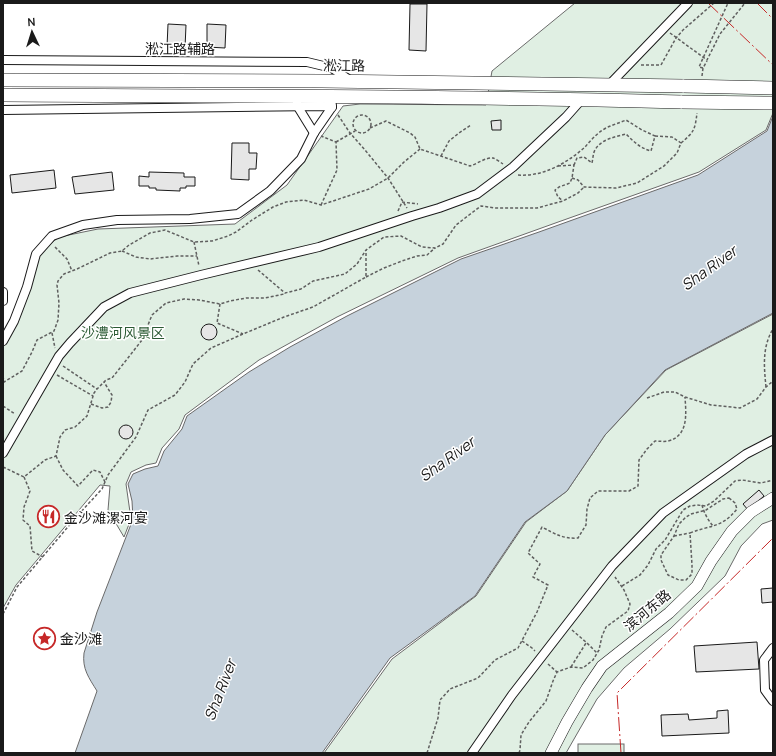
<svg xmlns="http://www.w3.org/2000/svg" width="776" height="756" viewBox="0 0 776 756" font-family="Manrope,'Noto Sans SC',sans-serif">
  <rect width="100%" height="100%" fill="#fff"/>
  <!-- green -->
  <g fill="#e0efe3" stroke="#6a6a6a">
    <path d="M575,3h198v110l-7,17 -67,42 -138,49 -103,37 -121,59 -78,43 -74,55 -6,14 -17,19 -6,15 -10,2 -15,7 -5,12 5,35 -7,18 -16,-27 2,-24 -10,-1 -84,100 -13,23v-261l7,-11 29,-80 11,-12 9,-7 39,-8 137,-5 52,-39 56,-79 17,-2 126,1 6,-34z"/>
    <path d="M773,314v206l-11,4 -21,22 -16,30 -55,53 -46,39 -27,31 -31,54h-242l68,-94 84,-63 50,-74 41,-31 38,-56 61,-65z"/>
    <rect x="578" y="744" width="46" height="9"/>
  </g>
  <!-- water -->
  <path fill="#c6d2dc" stroke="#6a6a6a" d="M773,116v197l-108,57 -60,65 -38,56 -42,31 -50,74 -85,62 -68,95h-247l22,-62c-8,-13 -15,-22 -13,-38l13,-41 36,-93 -1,-18 -4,-17 5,-10 12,-5 13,-3 6,-15 18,-22 5,-13 62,-44 41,-25 57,-31 114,-57 78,-27 159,-57 69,-44z"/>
  <!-- building -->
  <g fill="#e6e6e6" stroke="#1a1a1a">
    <path d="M410,4h17l-1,47 -17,-1z"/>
    <path d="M168,24l18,1 -1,23 -18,-1z"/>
    <path d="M207,24l19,1 -1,23 -18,-1z"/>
    <path d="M501,120v10h-9l-1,-9z"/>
    <path d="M232,143h17v10h8l-1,16h-7v11l-18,-1z"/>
    <path d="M54,170l2,18 -44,5 -2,-18z"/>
    <path d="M112,172l2,18 -39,4 -3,-17z"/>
    <path d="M149,172l35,1v4h11v9h-9v2h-6v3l-24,-1v-2h-7v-2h-10v-10l10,1z"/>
    <circle cx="209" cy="332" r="8"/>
    <circle cx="126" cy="432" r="7"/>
    <path d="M759,490l5,6 -16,14 -5,-6z"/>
    <path d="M773,588v14l-11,1 -1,-14z"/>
    <path d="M757,642l2,27 -63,3 -2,-26z"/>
    <path d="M728,710l1,23 -67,3 -1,-21 27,-1 1,6 28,-2v-7z"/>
  </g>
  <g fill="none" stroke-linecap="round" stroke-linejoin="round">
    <defs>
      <g id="minor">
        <path d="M3,60l304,2 25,6 19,13"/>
        <path d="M609,85l79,-82"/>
        <path d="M297,103l1,4 16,26"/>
        <path d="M3,110l319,-4 10,1"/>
        <path d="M3,292v9"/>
        <path d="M3,341l11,-20 13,-34 9,-33 16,-18 31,-11 34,-5 73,-1 48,-5 32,-23 31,-32 13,-26 18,-26 -1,-10"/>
        <path d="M3,453l56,-97 11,-13 34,-36 26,-14 71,-18 118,-28 93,-31 27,-8 38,-14 36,-27 53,-50 16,-18"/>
        <path d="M773,648l-9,12 1,30 8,11"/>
        <path d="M472,753l40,-58 100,-129 51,-53 83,-59 27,-14"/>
      </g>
      <path id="tertiary" d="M551,753l16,-31 20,-34 15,-22 67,-53 28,-27 14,-25 21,-30 19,-19 22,-14"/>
      <g id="primary">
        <path d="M3,80l319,1 362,5"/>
        <path d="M3,95c226,1 452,1 679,7"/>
      </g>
    </defs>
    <!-- minor casing -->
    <use href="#minor" stroke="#1a1a1a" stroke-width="10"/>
    <!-- tertiary casing -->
    <use href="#tertiary" stroke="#1a1a1a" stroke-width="12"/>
    <!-- primary casing -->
    <use href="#primary" stroke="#1a1a1a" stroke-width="14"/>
    <!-- path -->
    <g stroke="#5f5f5f" stroke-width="1.5" stroke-dasharray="3 2" stroke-linecap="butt">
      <path d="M670,33l37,27 13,-26 25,-31"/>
      <path d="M641,65h20l15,-27 7,-8 31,-27"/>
      <path d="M703,68l-4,-1 29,-64"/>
      <path d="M702,76l1,-8 4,-7"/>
      <circle cx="362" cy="124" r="9"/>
      <path d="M338,115l12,18 15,17 23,28 19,30"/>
      <path d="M370,128l16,-7 24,12 5,4 5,12 50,17c7,-2 16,-9 23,-8 3,1 7,4 10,6"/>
      <path d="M336,142l19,-11"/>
      <path d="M681,143c13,-11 14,-13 16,-30"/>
      <path d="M441,156l8,-15 10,-8 12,-8"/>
      <path d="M558,166l16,-1 -2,13 -2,5 -11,4 -4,3 3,7 5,4"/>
      <path d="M518,175c25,2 49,-12 67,-28 6,-7 12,-14 21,-19 6,-3 13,-5 20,-8l16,10 13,6 -4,15c-11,-3 -17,-9 -25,-17 -11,3 -25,5 -31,16 -2,3 -2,9 -3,13l-8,-6 -7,1 -3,7"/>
      <path d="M572,178l6,2 6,7 32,1 21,-5 27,-17 13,-13 4,-10 -9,-6 -17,-1"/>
      <path d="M402,202l16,2"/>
      <path d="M321,205l16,-35 -1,-28 -15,-6"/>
      <path d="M398,211l4,-9"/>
      <path d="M194,242l5,24"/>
      <path d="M55,247l12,12 5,12"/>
      <path d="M122,251l14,6 14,2 27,-3h20"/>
      <path d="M258,270l27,23 16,-4 12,-8 32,-7 12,-10 9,-14 18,-13 17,-1 21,11 13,1 8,-4 13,-19 17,-13 8,-6 14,2h42l26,-7 15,-8 6,-6"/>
      <path d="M366,277l18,-9 18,-7 15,-5 10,-1 8,-7"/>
      <path d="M220,304l-3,19 26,11"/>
      <path d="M52,333l3,15"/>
      <path d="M63,366l34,23"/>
      <path d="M57,375l36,21"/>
      <path d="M3,376l1,6 18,-11 10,-19 5,-12 17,-9 4,-11 1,-17 -2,-18 1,-4 6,-7 13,-5 33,-16 12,-2 7,-6 21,-12 15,-3 29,12 18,-1 16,-5 8,-4 16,-12 21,-13 13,-5 18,-2 17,5 48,-16 19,-11 16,-16 16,-13"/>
      <path d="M766,387c-2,-20 -4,-40 7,-58"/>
      <path d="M647,398l17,-6h11l10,5 26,8 29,3 17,-9 9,-12 7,-6"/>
      <path d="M91,404l11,4 6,-1 3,-5 1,-7 -8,-13"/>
      <path d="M3,406l12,8"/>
      <path d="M56,456l7,14 15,16 15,-16 7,2 5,10"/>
      <path d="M3,467l21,10 21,-17 11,-4 4,-19 5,-7 10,-3 12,-11 7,-23 3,-4 9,-9 6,-2 12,-15 18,-23 10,-25 14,-12 18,-4 15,1 21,4 10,-3 16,-3h19l19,-4"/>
      <path d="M24,477l6,14 -6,16 -1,13 7,6 2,25 11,6"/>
      <path d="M729,498l6,5 2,6c-15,19 -27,16 -47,24l2,32v9l-6,6h-7l-11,-5 -7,-15v-5l13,-19 5,-12 7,-7 5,-3 15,-4 17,-11z"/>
      <path d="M702,505c2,8 6,15 11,21"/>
      <path d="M674,536l16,-3"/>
      <path d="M622,586l18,-11 8,-10 8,-16 9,-9 18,-30 7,-4 7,-1 9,1 8,-5 21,-20 7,-1 19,3 12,-3"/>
      <path d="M3,614l14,-27 61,-72 24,-26 6,-14 28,-38 12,-27 27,-15 10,-13 8,-18 18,-16 32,-14 41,-17 29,-10 53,-30v-27"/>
      <path d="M572,630l15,13 10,10"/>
      <path d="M522,641l10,7 3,3"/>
      <path d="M548,664l9,8"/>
      <path d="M571,667l15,-24"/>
      <path d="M427,753l11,-35 2,-18 10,-11 28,-11 17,-18 23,-12 19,-36 11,-27 -15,-8 7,-13 -12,-11 14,-26c13,7 21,12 36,11l8,-13 1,-16 3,-11 8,-7h31l9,-5 1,-26 8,-11 8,-8c5,0 9,1 13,0 21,-5 18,-28 17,-44"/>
      <path d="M519,753l1,-3 1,-15 8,-13 17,-21 7,-20 4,-9 14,-5 12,1 10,-8 6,-10 3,-14 4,-9 22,-16 2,-7 -6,-14 -9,-13"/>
    </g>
    <!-- minor -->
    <use href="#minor" stroke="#fff" stroke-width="8"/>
    <!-- tertiary -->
    <use href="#tertiary" stroke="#fff" stroke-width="11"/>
    <!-- primary -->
    <use href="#primary" stroke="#fff" stroke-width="13"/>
    <defs>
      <g id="primary-bridge">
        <path d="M684,86l89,2"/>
        <path d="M682,102l91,1"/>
      </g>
    </defs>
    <!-- primary-bridge casing -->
    <use href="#primary-bridge" stroke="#1a1a1a" stroke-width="14" stroke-linecap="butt"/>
    <!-- primary-bridge -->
    <use href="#primary-bridge" stroke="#fff" stroke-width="13"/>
    <!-- power -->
    <g stroke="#c62828" stroke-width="1" stroke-dasharray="14 3 2 3" stroke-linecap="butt">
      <path d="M708,3l65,62"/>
      <path d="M757,3l16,16"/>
      <path d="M621,753l-4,-60 156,-155"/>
    </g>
  </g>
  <!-- icons -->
  <defs>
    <symbol id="restaurant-ring" viewBox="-11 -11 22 22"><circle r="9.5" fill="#fff" stroke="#c62828" stroke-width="1.5"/><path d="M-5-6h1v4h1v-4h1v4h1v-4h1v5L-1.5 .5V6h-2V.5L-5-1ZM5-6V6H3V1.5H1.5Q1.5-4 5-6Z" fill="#c62828"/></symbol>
    <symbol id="sight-ring" viewBox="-11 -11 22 22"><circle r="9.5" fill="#fff" stroke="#c62828" stroke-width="1.5"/><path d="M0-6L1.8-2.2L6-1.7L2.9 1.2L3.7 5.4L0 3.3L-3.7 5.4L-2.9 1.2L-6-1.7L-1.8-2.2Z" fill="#c62828"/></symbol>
  </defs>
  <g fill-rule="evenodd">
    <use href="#restaurant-ring" x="36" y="504" width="25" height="25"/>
    <use href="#sight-ring" x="32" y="626" width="25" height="25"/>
  </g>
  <g text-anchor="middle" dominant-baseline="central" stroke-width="3" stroke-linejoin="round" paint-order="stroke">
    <!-- street labels -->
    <g font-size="14" fill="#1a1a1a" stroke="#fff">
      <text x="180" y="48">淞江路辅路</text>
      <text transform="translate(344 65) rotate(1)">淞江路</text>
      <text transform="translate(647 610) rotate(-40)">滨河东路</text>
    </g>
    <!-- park labels -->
    <g font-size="14" fill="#2b5a34" stroke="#fff">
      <text x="123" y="332">沙澧河风景区</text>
    </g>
    <!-- poi labels -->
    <g font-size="14" fill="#1a1a1a" stroke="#fff" text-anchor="start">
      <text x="64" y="517">金沙滩漯河宴</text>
      <text x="60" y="638">金沙滩</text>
    </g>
    <!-- water labels -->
    <g font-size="15" font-style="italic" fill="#1a1a1a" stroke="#fff">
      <text transform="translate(709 268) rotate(-36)">Sha River</text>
      <text transform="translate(447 459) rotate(-36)">Sha River</text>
      <text transform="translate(220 690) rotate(-69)">Sha River</text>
    </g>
  </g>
  <!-- border -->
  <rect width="776" height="756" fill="none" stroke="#1a1a1a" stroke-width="8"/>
  <!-- north arrow -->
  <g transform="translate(32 32) rotate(356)" stroke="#ffffff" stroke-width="3" paint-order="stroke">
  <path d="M0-3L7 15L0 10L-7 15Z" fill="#1a1a1a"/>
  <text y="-6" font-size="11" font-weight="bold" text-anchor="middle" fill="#1a1a1a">N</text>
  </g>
</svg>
